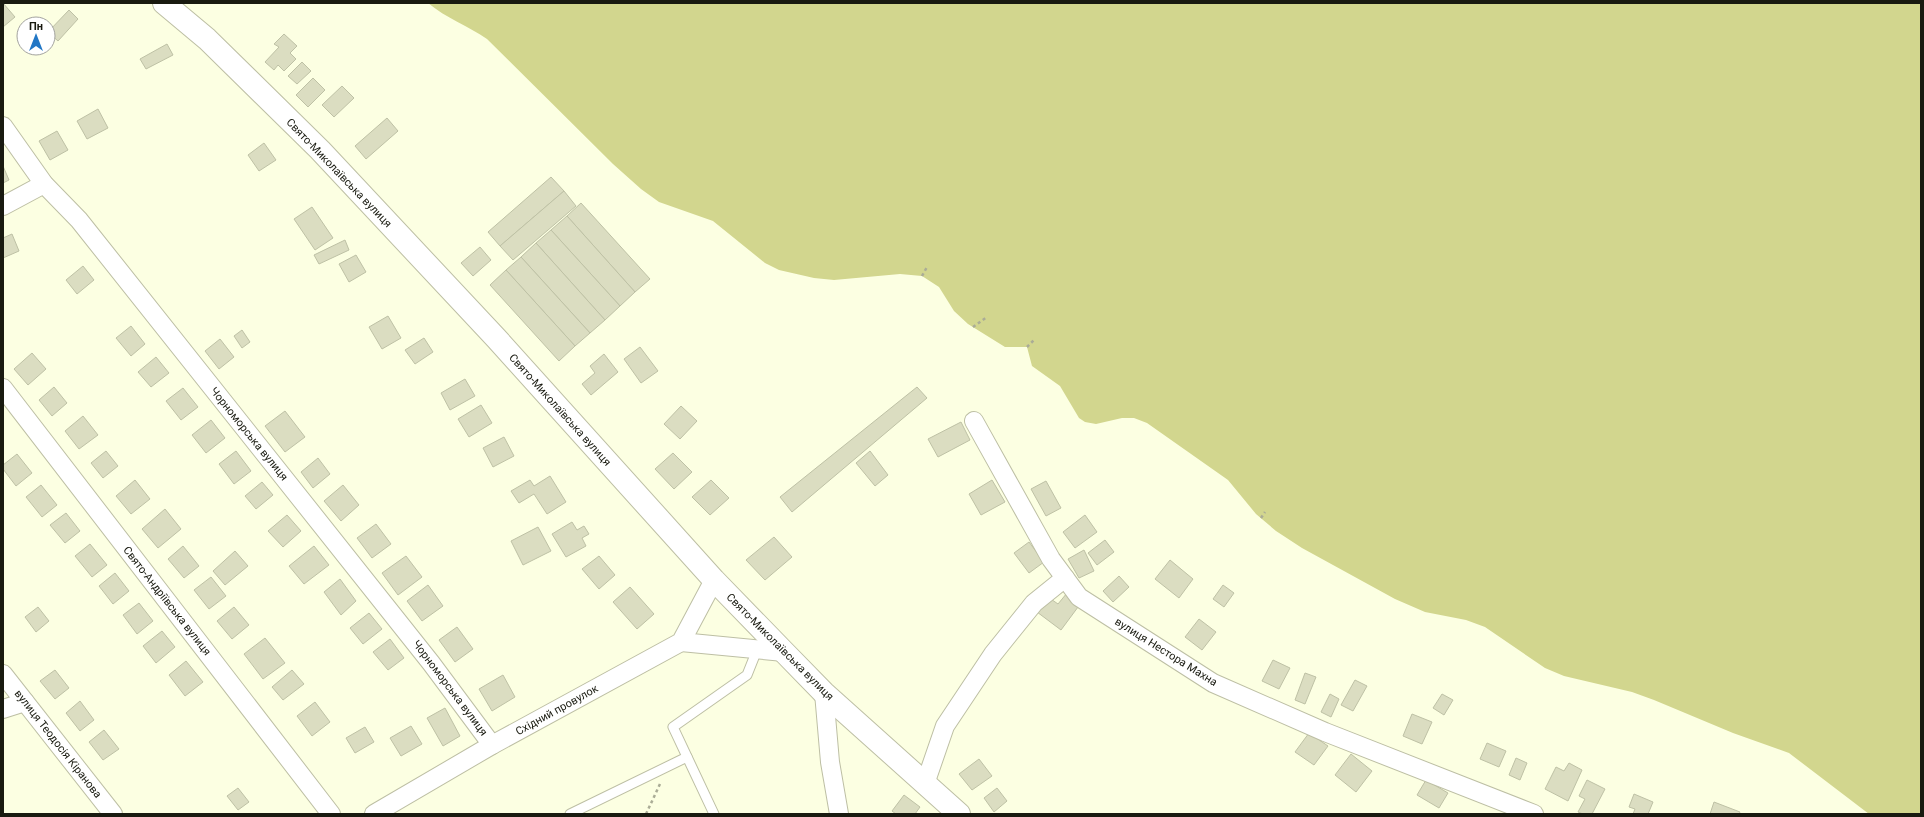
<svg xmlns="http://www.w3.org/2000/svg" width="1924" height="817" viewBox="0 0 1924 817" font-family="Roboto,sans-serif">
  <rect width="100%" height="100%" fill="#fcffe2"/>
  <!-- green -->
  <path fill="#d2d68e" d="M428,3h1493v811h-52l-80,-61 -56,-20 -79,-33 -22,-8 -68,-16 -19,-8 -60,-41 -19,-7 -41,-8 -30,-13 -93,-51 -26,-17 -20,-17 -28,-34 -81,-57 -13,-5h-12l-26,6 -11,-2 -6,-4 -19,-32 -28,-20 -5,-19h-22l-37,-23 -14,-13 -15,-24 -17,-11 -22,-2 -66,6 -20,-2 -35,-8 -14,-7 -52,-42 -54,-19 -18,-13 -28,-25 -126,-125c-19,-13 -41,-21 -59,-36z"/>
  <!-- building -->
  <g fill="#dbddc1" stroke="#bec1a5">
    <path d="M3,3l12,14 -12,10z"/>
    <path d="M69,10l9,9 -20,22 -10,-9z"/>
    <path d="M284,34l13,12 -7,7 6,6 -12,12 -6,-6 -4,5 -9,-8 14,-15 -5,-3z"/>
    <path d="M167,44l6,11 -27,14 -6,-10z"/>
    <path d="M302,62l9,9 -14,13 -9,-8z"/>
    <path d="M313,78l12,12 -17,17 -12,-12z"/>
    <path d="M342,86l12,12 -20,19 -12,-12z"/>
    <path d="M98,109l10,19 -21,11 -10,-18z"/>
    <path d="M387,118l11,13 -32,28 -11,-13z"/>
    <path d="M57,131l11,19 -18,10 -11,-19z"/>
    <path d="M264,143l12,17 -17,11 -11,-16z"/>
    <path d="M3,166l6,14 -6,3z"/>
    <path d="M551,177l13,14 -64,55 -12,-14z"/>
    <path d="M564,191l12,15 -63,54 -13,-14z"/>
    <path d="M581,203l69,76 -15,13 -68,-76z"/>
    <path d="M312,207l21,31 -18,12 -21,-31z"/>
    <path d="M567,216l68,76 -15,14 -69,-76z"/>
    <path d="M551,230l69,76 -15,14 -69,-77z"/>
    <path d="M12,234l7,17 -16,7v-20z"/>
    <path d="M345,240l4,10 -30,14 -5,-9z"/>
    <path d="M536,243l69,77 -15,13 -69,-76z"/>
    <path d="M480,247l11,13 -18,16 -12,-13z"/>
    <path d="M356,255l10,17 -17,10 -10,-18z"/>
    <path d="M521,257l69,76 -15,13 -69,-76z"/>
    <path d="M83,266l11,14 -17,14 -11,-14z"/>
    <path d="M506,270l69,76 -16,15 -69,-76z"/>
    <path d="M388,316l13,22 -19,11 -13,-22z"/>
    <path d="M131,326l14,18 -14,12 -15,-18z"/>
    <path d="M242,330l8,12 -8,6 -8,-12z"/>
    <path d="M424,338l9,14 -18,12 -10,-14z"/>
    <path d="M220,339l14,18 -15,12 -14,-18z"/>
    <path d="M640,347l18,24 -17,12 -17,-24z"/>
    <path d="M32,353l14,16 -18,16 -14,-16z"/>
    <path d="M604,354l14,18 -27,23 -9,-11 13,-11 -5,-7z"/>
    <path d="M156,357l13,16 -18,14 -13,-15z"/>
    <path d="M465,379l10,17 -25,14 -9,-17z"/>
    <path d="M54,387l13,16 -15,13 -13,-16z"/>
    <path d="M917,387l10,11 -135,114 -12,-15z"/>
    <path d="M183,388l15,19 -17,13 -15,-19z"/>
    <path d="M481,405l11,18 -23,14 -11,-18z"/>
    <path d="M681,406l16,15 -17,18 -16,-15z"/>
    <path d="M285,411l20,26 -20,15 -20,-26z"/>
    <path d="M83,416l15,19 -19,14 -14,-18z"/>
    <path d="M211,420l14,18 -19,15 -14,-18z"/>
    <path d="M961,422l9,18 -32,17 -10,-18z"/>
    <path d="M504,437l10,19 -21,11 -10,-19z"/>
    <path d="M106,451l12,15 -15,12 -12,-15z"/>
    <path d="M236,451l15,20 -17,13 -15,-20z"/>
    <path d="M870,451l18,24 -13,11 -19,-23z"/>
    <path d="M673,453l19,19 -18,17 -19,-20z"/>
    <path d="M17,454l15,19 -16,13 -13,-17v-4z"/>
    <path d="M318,458l12,16 -17,14 -12,-16z"/>
    <path d="M550,476l16,26 -19,12 -13,-20 -15,9 -8,-12 19,-11 4,6z"/>
    <path d="M135,480l15,19 -19,15 -15,-18z"/>
    <path d="M711,480l18,18 -19,17 -18,-18z"/>
    <path d="M992,480l13,22 -24,13 -12,-21z"/>
    <path d="M1046,481l15,27 -15,8 -15,-27z"/>
    <path d="M262,482l11,13 -17,14 -11,-13z"/>
    <path d="M41,485l16,20 -15,12 -16,-20z"/>
    <path d="M343,485l16,20 -18,16 -17,-20z"/>
    <path d="M165,509l16,20 -23,19 -16,-19z"/>
    <path d="M66,513l14,18 -15,12 -15,-18z"/>
    <path d="M287,515l14,16 -18,16 -15,-16z"/>
    <path d="M1085,515l12,17 -22,16 -12,-16z"/>
    <path d="M572,522l5,8 7,-4 5,8 -7,4 4,8 -20,11 -14,-23z"/>
    <path d="M376,524l15,20 -19,14 -15,-20z"/>
    <path d="M538,527l13,24 -28,14 -12,-24z"/>
    <path d="M774,537l18,20 -27,23 -19,-20z"/>
    <path d="M1105,540l9,12 -17,13 -9,-12z"/>
    <path d="M1029,542l15,20 -15,11 -15,-20z"/>
    <path d="M90,544l17,21 -15,12 -17,-21z"/>
    <path d="M183,546l16,20 -15,12 -16,-19z"/>
    <path d="M314,546l15,19 -25,19 -15,-18z"/>
    <path d="M1084,550l10,21 -15,7 -11,-19z"/>
    <path d="M235,551l13,15 -23,19 -12,-14z"/>
    <path d="M406,556l16,21 -24,18 -16,-22z"/>
    <path d="M599,556l16,19 -16,14 -17,-20z"/>
    <path d="M1170,560l23,19 -14,19 -24,-19z"/>
    <path d="M115,573l14,18 -16,13 -14,-18z"/>
    <path d="M1119,576l10,11 -16,15 -10,-11z"/>
    <path d="M211,577l15,19 -17,13 -15,-19z"/>
    <path d="M340,579l16,22 -15,14 -17,-23z"/>
    <path d="M428,585l15,21 -21,15 -15,-20z"/>
    <path d="M1223,585l11,8 -10,14 -11,-8z"/>
    <path d="M630,587l24,27 -17,15 -24,-27z"/>
    <path d="M1067,593l14,10 -20,27 -24,-18 11,-15 10,7z"/>
    <path d="M139,603l14,18 -16,13 -14,-19z"/>
    <path d="M38,607l11,14 -13,11 -11,-15z"/>
    <path d="M234,607l15,18 -17,14 -15,-18z"/>
    <path d="M369,613l13,16 -19,15 -13,-16z"/>
    <path d="M1199,619l17,13 -14,18 -17,-13z"/>
    <path d="M457,627l16,22 -18,13 -16,-22z"/>
    <path d="M162,631l13,16 -19,16 -13,-17z"/>
    <path d="M265,638l20,25 -22,16 -19,-25z"/>
    <path d="M390,639l14,19 -16,12 -15,-18z"/>
    <path d="M1273,660l17,8 -11,21 -17,-8z"/>
    <path d="M186,661l17,21 -18,14 -16,-21z"/>
    <path d="M55,670l14,18 -14,11 -15,-18z"/>
    <path d="M292,670l12,14 -21,16 -11,-13z"/>
    <path d="M1305,673l11,4 -11,27 -10,-4z"/>
    <path d="M503,675l12,22 -23,14 -13,-22z"/>
    <path d="M1355,680l12,6 -14,25 -12,-6z"/>
    <path d="M1330,694l9,5 -8,18 -10,-5z"/>
    <path d="M1442,694l11,6 -9,15 -11,-7z"/>
    <path d="M80,701l14,19 -14,11 -14,-18z"/>
    <path d="M315,702l15,20 -18,14 -15,-20z"/>
    <path d="M445,708l15,28 -17,10 -16,-28z"/>
    <path d="M1412,714l20,8 -10,22 -19,-8z"/>
    <path d="M411,726l11,18 -21,12 -11,-18z"/>
    <path d="M365,727l9,15 -19,11 -9,-15z"/>
    <path d="M104,730l15,19 -16,11 -14,-18z"/>
    <path d="M1309,733l19,13 -14,19 -19,-13z"/>
    <path d="M1487,743l19,8 -7,16 -19,-8z"/>
    <path d="M1351,754l21,17 -16,21 -21,-17z"/>
    <path d="M1516,758l11,5 -7,17 -11,-5z"/>
    <path d="M979,759l13,17 -20,14 -13,-16z"/>
    <path d="M1569,763l13,7 -14,31 -23,-12 11,-22 8,4z"/>
    <path d="M1426,780l22,13 -9,15 -22,-13z"/>
    <path d="M1587,780l18,9 -13,25h-9l-5,-2 7,-13 -6,-3z"/>
    <path d="M238,788l11,14 -11,8 -11,-14z"/>
    <path d="M997,788l10,13 -13,11 -10,-14z"/>
    <path d="M1634,794l19,8 -5,12h-15l2,-5 -6,-2z"/>
    <path d="M904,795l16,12 -5,7h-19l-4,-3z"/>
    <path d="M1714,802l26,10 -1,2h-29z"/>
  </g>
  <g fill="none" stroke-linecap="round" stroke-linejoin="round">
    <defs>
      <g id="service">
        <path d="M570,814l117,-57"/>
        <path d="M714,814l-41,-87 74,-52 10,-25"/>
      </g>
      <g id="minor">
        <path d="M3,126l41,58 35,36 352,443 61,82"/>
        <path d="M3,206l41,-22"/>
        <path d="M3,388l328,426"/>
        <path d="M974,421l77,138 28,38 134,86 112,49 209,82"/>
        <path d="M681,642l103,10"/>
        <path d="M3,674l110,140"/>
        <path d="M824,693l6,69 9,52"/>
        <path d="M3,709l22,-7"/>
        <path d="M925,784l20,-58 48,-72 41,-51 31,-25"/>
        <path d="M374,814l118,-69 189,-103 33,-62"/>
      </g>
      <path id="tertiary" d="M164,3l43,36 113,111 176,188 218,242 70,72 40,41 135,121"/>
    </defs>
    <!-- service casing -->
    <use href="#service" stroke="#bdbfa4" stroke-width="11"/>
    <!-- minor casing -->
    <use href="#minor" stroke="#bdbfa4" stroke-width="20"/>
    <!-- tertiary casing -->
    <use href="#tertiary" stroke="#bdbfa4" stroke-width="24"/>
    <!-- path -->
    <g stroke="#aaac96" stroke-width="2.5" stroke-dasharray="3 3" stroke-linecap="butt">
      <path d="M922,276l5,-9"/>
      <path d="M973,327l14,-10"/>
      <path d="M1027,347l8,-8"/>
      <path d="M1261,518l4,-6"/>
      <path d="M646,814l14,-30"/>
    </g>
    <!-- service -->
    <use href="#service" stroke="#fff" stroke-width="9"/>
    <!-- minor -->
    <use href="#minor" stroke="#fff" stroke-width="18"/>
    <!-- tertiary -->
    <use href="#tertiary" stroke="#fff" stroke-width="22"/>
  </g>
  <g text-anchor="middle" dominant-baseline="central" stroke-width="3.5" stroke-linejoin="round" paint-order="stroke">
    <!-- street labels -->
    <g font-size="11" fill="#191a10" stroke="#fff">
      <text transform="translate(339 173) rotate(46)">Свято-Миколаївська вулиця</text>
      <text transform="translate(560 410) rotate(48)">Свято-Миколаївська вулиця</text>
      <text transform="translate(249 434) rotate(51)">Чорноморська вулиця</text>
      <text transform="translate(167 601) rotate(52)">Свято-Андріївська вулиця</text>
      <text transform="translate(780 647) rotate(45)">Свято-Миколаївська вулиця</text>
      <text transform="translate(1166 652) rotate(32)">вулиця Нестора Махна</text>
      <text transform="translate(450 688) rotate(53)">Чорноморська вулиця</text>
      <text transform="translate(557 710) rotate(-29)">Східний провулок</text>
      <text transform="translate(58 744) rotate(52)">вулиця Теодосія Кіранова</text>
    </g>
  </g>
  <!-- border -->
  <rect width="1924" height="817" fill="none" stroke="#191a10" stroke-width="8"/>
  <!-- north arrow -->
  <g transform="translate(36 36)"><circle r="19" fill="#ffffff" stroke="#a3a39f"/>
  <path d="M0-3L7 15L0 10L-7 15Z" fill="#2277c5"/>
  <text y="-6" font-size="11" font-weight="bold" text-anchor="middle" fill="#191a10">Пн</text>
  </g>
</svg>
